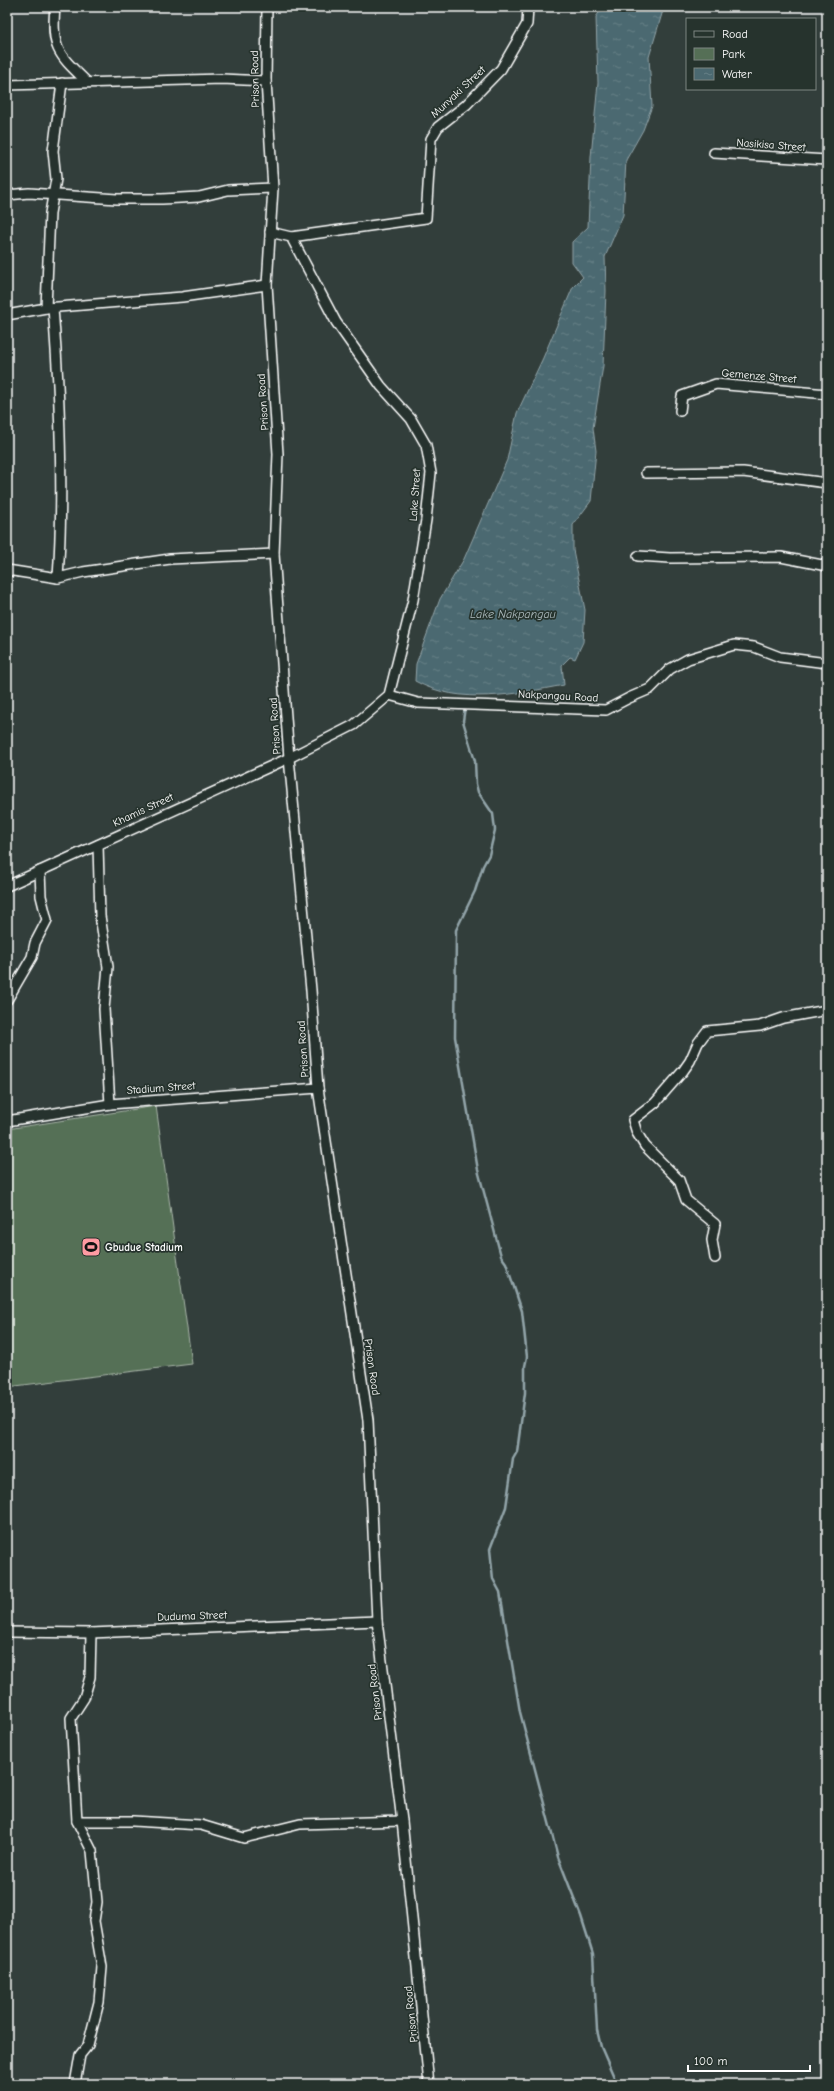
<svg xmlns="http://www.w3.org/2000/svg" width="834" height="2091" viewBox="0 0 834 2091" font-family="'Comic Neue',sans-serif">
  <defs>
    <pattern id="water-ripples" width="26" height="14" patternUnits="userSpaceOnUse"><rect width="26" height="14" fill="#4b6971"/><path d="M2 4q2-2 4 0t4 0M15 11q2-2 4 0t4 0" fill="none" stroke="#668086"/></pattern>
  </defs>
  <rect width="100%" height="100%" fill="#323e3b"/>
  <filter id="ink" filterUnits="userSpaceOnUse"><feTurbulence type="fractalNoise" baseFrequency=".025" numOctaves="2"/><feDisplacementMap in="SourceGraphic" scale="8" xChannelSelector="R" yChannelSelector="G"/><feConvolveMatrix kernelMatrix="1 2 1 2 8 2 1 2 1" color-interpolation-filters="sRGB"/></filter>
  <g filter="url(#ink)">
    <!-- park -->
    <path fill="#556f56" stroke="#aab7aa" d="M156,1106l36,258 -185,23v-258z"/>
    <!-- water -->
    <path fill="url(#water-ripples)" stroke="#93a5aa" d="M603,7h61l-15,50 3,49 -9,24 -17,30 -3,55 -18,42 1,34 -3,75 -10,62 3,23 -5,50 -18,24v25l12,60 -2,32 -8,17 -5,-2 -8,8 2,20c-48,9 -104,21 -149,-4l1,-17 24,-65 24,-40 43,-99 10,-47 26,-55 30,-71 10,-10 -11,-15v-20l16,-15 3,-70 7,-74 -2,-66z"/>
    <g fill="none" stroke-linecap="round" stroke-linejoin="round">
      <!-- stream -->
      <path stroke="#93a5aa" stroke-width="2.5" d="M465,707l-2,14 12,40 1,23 2,8 15,22 2,16 -6,25 -6,11 -8,25 -19,39 -1,107 23,133 23,86 5,7 16,48 5,46 -2,9v27l-8,59 -4,7 -7,48 -16,42 3,30 7,13 20,120 38,145 23,59 12,38 4,76 4,17 16,37"/>
      <defs>
        <g id="minor">
          <path d="M55,7c-4,42 3,47 32,75"/>
          <path d="M267,7l-1,74 7,107 -6,97 11,169 -4,100 15,204 22,232 7,98 50,332 9,201 25,200 27,263"/>
          <path d="M7,85l215,-6 44,2"/>
          <path d="M714,153l113,7"/>
          <path d="M7,195l22,-2 88,6h45l37,-2 29,-7 45,-2"/>
          <path d="M291,237l135,-19 5,-79 7,-12 28,-22 35,-36 26,-45 1,-17"/>
          <path d="M46,308l4,-95 6,-34 -3,-28 9,-68"/>
          <path d="M53,308c7,89 11,180 5,270"/>
          <path d="M7,315l39,-7 136,-11 85,-12"/>
          <path d="M680,411l2,-15 34,-12 111,10"/>
          <path d="M646,473l97,-1 84,11"/>
          <path d="M638,556l32,2 111,-1 46,9"/>
          <path d="M7,570l51,8 25,-6 87,-13 104,-5"/>
          <path d="M389,695l29,8 188,7 23,-12 21,-9 20,-20 18,-10 46,-14 20,2 26,10 47,6"/>
          <path d="M98,845l2,71 8,51 -4,42 6,95"/>
          <path d="M7,886l282,-128 65,-33 35,-30 24,-95 13,-80 5,-47 -5,-28 -15,-26 -30,-33 -45,-64 -45,-85 -21,-5"/>
          <path d="M7,1000l25,-43 3,-14 12,-23 -6,-24 -1,-25"/>
          <path d="M7,1121l103,-17 208,-16"/>
          <path d="M715,1258l-3,-18 3,-16 -29,-24 -7,-20 -34,-34 -8,-13 -4,-13 22,-17 28,-32 7,-10 8,-18 9,-12 53,-5 23,-8 44,-8"/>
          <path d="M7,1632l84,1 286,-12"/>
          <path d="M77,1821h56l68,4 43,13 56,-14 102,-3"/>
          <path d="M75,2084l5,-29 8,-10 11,-43 3,-35 -8,-46 3,-19 -5,-51 -15,-30 -6,-103 13,-20 6,-21 1,-44"/>
        </g>
      </defs>
      <!-- minor casing -->
      <use href="#minor" stroke="#fff" stroke-width="12"/>
      <!-- minor -->
      <use href="#minor" stroke="#26332d" stroke-width="9"/>
    </g>
  </g>
  <!-- icons -->
  <defs>
    <symbol id="stadium-square" viewBox="-11 -11 22 22"><rect x="-9" y="-9" width="18" height="18" rx="4" fill="#ff9aa2" stroke="#26332d"/><path d="M0-5a6.5 5 0 1 0 0 10a6.5 5 0 1 0 0-10ZM-3.5-1.8h7v3.6h-7Z" fill="#111"/></symbol>
  </defs>
  <g fill-rule="evenodd">
    <use href="#stadium-square" x="80" y="1236" width="22" height="22"/>
  </g>
  <g text-anchor="middle" dominant-baseline="central" stroke-width="3.5" stroke-linejoin="round" paint-order="stroke">
    <!-- street labels -->
    <g font-size="11" fill="#fff" stroke="#26332d">
      <text transform="translate(255 79) rotate(-91)">Prison Road</text>
      <text transform="translate(458 92) rotate(-43)">Munyaki Street</text>
      <text transform="translate(771 145) rotate(4)">Nasikisa Street</text>
      <text transform="translate(759 376) rotate(5)">Gemenze Street</text>
      <text transform="translate(263 402) rotate(-94)">Prison Road</text>
      <text transform="translate(415 495) rotate(-86)">Lake Street</text>
      <text transform="translate(558 696) rotate(3)">Nakpangau Road</text>
      <text transform="translate(275 726) rotate(-94)">Prison Road</text>
      <text transform="translate(143 810) rotate(-25)">Khamis Street</text>
      <text transform="translate(303 1049) rotate(-94)">Prison Road</text>
      <text transform="translate(161 1088) rotate(-4)">Stadium Street</text>
      <text transform="translate(372 1367) rotate(82)">Prison Road</text>
      <text transform="translate(192 1616) rotate(-2)">Duduma Street</text>
      <text transform="translate(375 1692) rotate(-97)">Prison Road</text>
      <text transform="translate(411 2014) rotate(-96)">Prison Road</text>
    </g>
    <!-- poi labels -->
    <g font-size="11" font-weight="bold" fill="#fff" stroke="#26332d" text-anchor="start">
      <text x="105" y="1247">Gbudue Stadium</text>
    </g>
    <!-- water labels -->
    <g font-size="12" font-style="italic" fill="#aebcbf" stroke="#26332d">
      <text x="513" y="614">Lake Nakpangau</text>
    </g>
  </g>
  <!-- margin -->
  <rect width="834" height="2091" fill="none" stroke="#26332d" stroke-width="24"/>
  <rect x="12" y="12" width="810" height="2067" fill="none" stroke="#fff" stroke-width="1.5" filter="url(#ink)"/>
  <!-- legend -->
  <rect x="686" y="18" width="130" height="72" fill="#26332d" stroke="#7d8581"/>
  <rect x="694" y="31" width="20" height="6" fill="#26332d" stroke="#7d8581"/>
  <text x="722" y="38" font-size="12" fill="#ffffff">Road</text>
  <rect x="694" y="48" width="20" height="12" fill="#556f56" stroke="#7d8581"/>
  <text x="722" y="58" font-size="12" fill="#ffffff">Park</text>
  <rect x="694" y="68" width="20" height="12" fill="url(#water-ripples)" stroke="#7d8581"/>
  <text x="722" y="78" font-size="12" fill="#ffffff">Water</text>
  <!-- scale -->
  <path d="M688 2065v6h122v-6" fill="none" stroke="#ffffff" stroke-width="2"/>
  <text x="694" y="2065" font-size="12" fill="#ffffff" stroke="#26332d" stroke-width="3" paint-order="stroke">100 m</text>
</svg>
